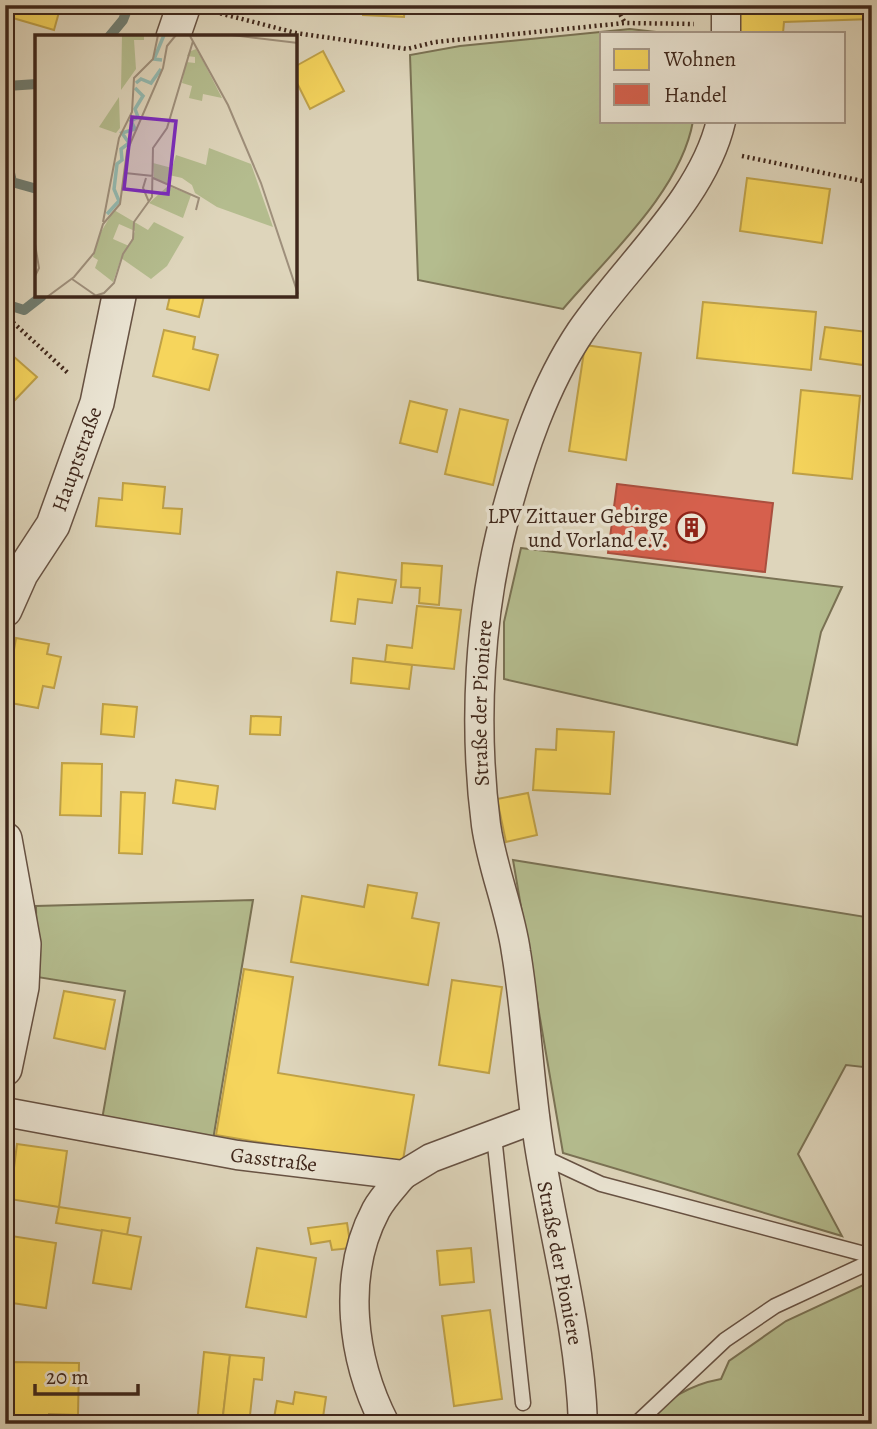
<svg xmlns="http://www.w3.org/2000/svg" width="877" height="1429" viewBox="0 0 877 1429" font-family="Alegreya,serif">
  <rect width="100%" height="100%" fill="#ded5bb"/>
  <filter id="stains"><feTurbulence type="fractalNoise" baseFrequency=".00286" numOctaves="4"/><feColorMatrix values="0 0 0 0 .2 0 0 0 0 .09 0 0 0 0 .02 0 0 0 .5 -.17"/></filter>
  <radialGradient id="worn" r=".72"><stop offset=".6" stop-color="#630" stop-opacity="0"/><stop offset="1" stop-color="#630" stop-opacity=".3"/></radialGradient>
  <!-- green -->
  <g fill="#b4bc8e" stroke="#7a7254" stroke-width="2">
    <path d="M630,29l35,4h-63v88h91c-12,70 -85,135 -130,188l-145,-29 -8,-225 50,-9z"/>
    <path d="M521,548l321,39 -21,45 -24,113 -293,-66v-57z"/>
    <path d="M513,860l359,58v150l-26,-3 -48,89 44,82 -279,-83z"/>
    <path d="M253,900l-41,246 -111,-21 24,-134 -88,-14 -1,-71z"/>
    <path d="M872,1281v143h-229c23,-24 45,-39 78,-45l8,-18 57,-40z"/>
  </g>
  <!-- homes -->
  <g fill="#f6d55c" stroke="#bfa148" stroke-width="2">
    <path d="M10,5h51l-7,25 -48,-14z"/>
    <path d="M363,5h42l-1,12 -41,-2z"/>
    <path d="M739,5h133v14l-88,3 -1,11h-45z"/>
    <path d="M866,30h6v118z"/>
    <path d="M323,51l21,40 -34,18 -14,-28v-15z"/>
    <path d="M747,178l83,11 -8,54 -82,-12z"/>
    <path d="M170,296h34l-5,21 -32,-8z"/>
    <path d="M703,302l113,10 -5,58 -114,-12z"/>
    <path d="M825,327l43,5 -5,33 -43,-6z"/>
    <path d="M164,330l31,7 -2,12 25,6 -9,35 -56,-14z"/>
    <path d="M585,345l56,8 -15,107 -57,-9z"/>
    <path d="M5,349l32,28 -24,25 -8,-7z"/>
    <path d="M801,390l59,6 -8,83 -59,-6z"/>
    <path d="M410,401l37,9 -10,42 -37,-9z"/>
    <path d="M460,409l48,11 -15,65 -48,-11z"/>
    <path d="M123,483l42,4 -2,21 19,1 -2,25 -84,-8 3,-28 23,2z"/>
    <path d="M402,563l40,3 -3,39 -20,-2 1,-15 -19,-1z"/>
    <path d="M337,572l59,8 -4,23 -34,-4 -3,25 -24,-3z"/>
    <path d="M417,606l44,4 -7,59 -69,-7 2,-17 25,3z"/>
    <path d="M16,638l33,6 -2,10 14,3 -7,31 -11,-2 -5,22 -33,-6z"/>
    <path d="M353,658l59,7 -3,24 -58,-6z"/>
    <path d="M103,704l34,3 -3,30 -33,-3z"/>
    <path d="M251,716l30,1 -1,18 -30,-1z"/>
    <path d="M557,729l57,3 -4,62 -77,-4 3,-41 20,1z"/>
    <path d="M62,763l40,1 -1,52 -41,-1z"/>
    <path d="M176,780l42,6 -3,23 -42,-6z"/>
    <path d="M121,792l24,1 -3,61 -23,-1z"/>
    <path d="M528,793l9,42 -31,7 -9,-43z"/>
    <path d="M368,885l49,8 -5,25 27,5 -11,62 -137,-23 11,-66 62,11z"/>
    <path d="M244,969l49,8 -15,96 136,22 -12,71 -186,-31z"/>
    <path d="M452,980l50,7 -13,86 -50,-8z"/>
    <path d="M64,991l51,9 -10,49 -51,-11z"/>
    <path d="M17,1144l50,7 -8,56 -49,-8z"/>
    <path d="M59,1207l71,11 -3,17 -71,-12z"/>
    <path d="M347,1223l4,25 -19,2 -2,-9 -19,3 -3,-16z"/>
    <path d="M102,1230l39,7 -10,52 -38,-6z"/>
    <path d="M5,1235l51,8 -10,65 -41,-6z"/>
    <path d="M257,1248l59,10 -10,59 -60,-10z"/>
    <path d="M471,1248l3,34 -34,3 -3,-34z"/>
    <path d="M490,1310l12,89 -48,7 -12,-90z"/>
    <path d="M204,1352l26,3 -8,69h-25z"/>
    <path d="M230,1355l34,3 -2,22 -8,-1 -5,45h-27z"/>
    <path d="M9,1362l70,1 -1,52 -29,-1v10h-41z"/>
    <path d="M295,1392l31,5 -4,27h-49l4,-23 16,3z"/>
  </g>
  <!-- shops -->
  <path fill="#d6604d" stroke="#a94f3e" stroke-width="2" d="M617,484l156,19 -8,69 -157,-19z"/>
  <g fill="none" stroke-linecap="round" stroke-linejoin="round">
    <!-- stream -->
    <g stroke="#717f74" stroke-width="10">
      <path d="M109,37l14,-17 6,-15"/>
      <path d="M5,122l2,-36 30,-2"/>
      <path d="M5,150l7,32 25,7"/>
      <path d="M5,304l19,6 18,-14"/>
    </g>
    <defs>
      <g id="service">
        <path d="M494,1136l29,267"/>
        <path d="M541,1156l60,28 271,72"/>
        <path d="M636,1424l89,-84 50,-34 97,-45"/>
      </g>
      <g id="minor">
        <path d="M726,5v28"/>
        <path id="s1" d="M5,1112l232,43 166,20 28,-17 104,-39"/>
        <path d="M385,1424c-33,-64 -44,-148 -9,-214 7,-13 18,-24 27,-35"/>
        <path id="s2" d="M583,1424c-3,-92 -28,-182 -43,-273 -11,-66 -13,-133 -24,-199 -6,-43 -24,-84 -30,-127 -13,-101 -7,-212 19,-309 17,-63 39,-130 76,-185 45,-66 122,-132 140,-210"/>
      </g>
      <g id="tertiary">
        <path d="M173,37l11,-32"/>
        <path id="s3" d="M5,610l16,-36 32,-49 44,-122 22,-107"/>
        <path d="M5,839l19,105 -2,43 -17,82"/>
      </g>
    </defs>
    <!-- service casing -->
    <use href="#service" stroke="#675243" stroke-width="17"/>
    <!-- minor casing -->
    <use href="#minor" stroke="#675243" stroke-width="31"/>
    <!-- tertiary casing -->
    <use href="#tertiary" stroke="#675243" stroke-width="36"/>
    <!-- path -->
    <g stroke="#3f271b" stroke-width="4.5" stroke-dasharray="2 3.5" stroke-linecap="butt">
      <path d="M615,5l10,18"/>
      <path d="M215,12l81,21 111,16 28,-7 190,-19 69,1"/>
      <path d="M742,156l130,27"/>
      <path d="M5,315l64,59"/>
    </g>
    <!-- service -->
    <use href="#service" stroke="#eae4d3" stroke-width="14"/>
    <!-- minor -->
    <use href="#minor" stroke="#eae4d3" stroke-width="28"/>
    <!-- tertiary -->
    <use href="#tertiary" stroke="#eae4d3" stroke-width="33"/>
  </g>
  <!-- icons -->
  <defs>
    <symbol id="building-ring" viewBox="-11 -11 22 22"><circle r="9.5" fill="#eae4d3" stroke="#8f2418" stroke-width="1.5"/><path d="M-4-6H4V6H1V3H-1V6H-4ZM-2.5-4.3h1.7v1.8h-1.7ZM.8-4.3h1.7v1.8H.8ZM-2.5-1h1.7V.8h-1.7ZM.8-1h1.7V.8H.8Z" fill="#8f2418"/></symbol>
  </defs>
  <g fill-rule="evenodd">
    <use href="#building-ring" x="674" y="510" width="35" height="35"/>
  </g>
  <g text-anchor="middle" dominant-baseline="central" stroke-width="7" stroke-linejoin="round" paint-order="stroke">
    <!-- street labels -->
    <g font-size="21" fill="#3f271b" stroke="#eae4d3">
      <text stroke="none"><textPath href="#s3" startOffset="168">Hauptstraße</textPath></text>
      <text stroke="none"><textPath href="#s2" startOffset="730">Straße der Pioniere</textPath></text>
      <text stroke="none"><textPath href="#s1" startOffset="273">Gasstraße</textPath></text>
      <text transform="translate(560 1263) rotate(79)">Straße der Pioniere</text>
    </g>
    <!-- poi labels -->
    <g font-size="21" fill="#3f271b" stroke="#eae4d3" text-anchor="end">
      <text x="668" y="516">LPV Zittauer Gebirge<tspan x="668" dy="24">und Vorland e.V.</tspan></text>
    </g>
  </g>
  <!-- overview -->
  <g transform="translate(35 35)">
    <rect width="262" height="262" fill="#ded5bb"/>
    <path d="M87,0h22v5h-10l2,29 -15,21zM161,14l7,12 19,37 -19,-4 -1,7 -13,-3 3,-12 -10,-3 4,-21 9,1v-6l-8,-1 2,-4zM84,62l1,31 -4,5 -17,-6zM174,113l42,16 22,63 -56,-20 -22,-14 -3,-8 -10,-7 -13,-3 -1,9 -14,-6 -1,-15 19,5 4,-13 30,10zM133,151l23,9 -8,23 -34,-15zM79,175l34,20 6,-8 30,15 -17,29 -16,13 -30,-21 -8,24 -18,-14 3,-8 -5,-3 8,-25zM84,189l16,7 -6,15 -16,-7z" fill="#b4bc8e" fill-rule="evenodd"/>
    <path fill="none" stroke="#93b9b0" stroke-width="3.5" d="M127,25l-8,-1 10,-24M101,48l5,-4 10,4 10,-14M72,179l12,-13 -5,-12 3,-25 5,-4 -1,-11 8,-6 -7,-10 13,-4 -4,-8 7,-4 -3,-8 8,-13 -8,-8"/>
    <path fill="none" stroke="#9e8f7b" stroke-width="2" d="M197,0l66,8M155,1l38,69 33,78 37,111M90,138l28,3M111,143l-3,10 6,14M118,143l46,20 -3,12M68,187l16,-84 13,-26 2,-34 19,-19 5,-24M0,241l4,-8 -4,-24M37,244l23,16M12,262l27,-20 20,-24 9,-29 17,-20 7,-53 36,-83 4,-22 9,-11M56,262l13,-4 10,-10 9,-29 10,-15 1,-17 18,-25 1,-49 14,-20 26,-87"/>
    <path fill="#7b2cbf" fill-opacity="0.15" stroke="#7b2cbf" stroke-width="3.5" d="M97,82l44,4 -8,73 -44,-5z"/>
    <rect width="262" height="262" fill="none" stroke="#3f271b" stroke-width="3.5"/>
  </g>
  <!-- margin -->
  <rect width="877" height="1429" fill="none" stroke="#ded5bb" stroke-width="28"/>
  <rect x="7" y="7" width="863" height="1415" fill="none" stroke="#3f271b" stroke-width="3.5"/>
  <rect x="14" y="14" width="849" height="1401" fill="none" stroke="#3f271b" stroke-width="2"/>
  <!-- legend -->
  <rect x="600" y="32" width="245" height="91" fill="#eae4d3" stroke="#a69889" stroke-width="2"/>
  <rect x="614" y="49" width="35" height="21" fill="#f6d55c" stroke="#a69889" stroke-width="2"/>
  <text x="664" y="66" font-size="21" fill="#3f271b">Wohnen</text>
  <rect x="614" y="84" width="35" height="21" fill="#d6604d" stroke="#a69889" stroke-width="2"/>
  <text x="664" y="102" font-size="21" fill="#3f271b">Handel</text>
  <!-- scale -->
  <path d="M35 1384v10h103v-10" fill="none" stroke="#3f271b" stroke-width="3.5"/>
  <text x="46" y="1384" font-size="21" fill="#3f271b" stroke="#eae4d3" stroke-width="5" paint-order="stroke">20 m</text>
  <rect width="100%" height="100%" filter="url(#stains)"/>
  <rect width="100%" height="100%" fill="url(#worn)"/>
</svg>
